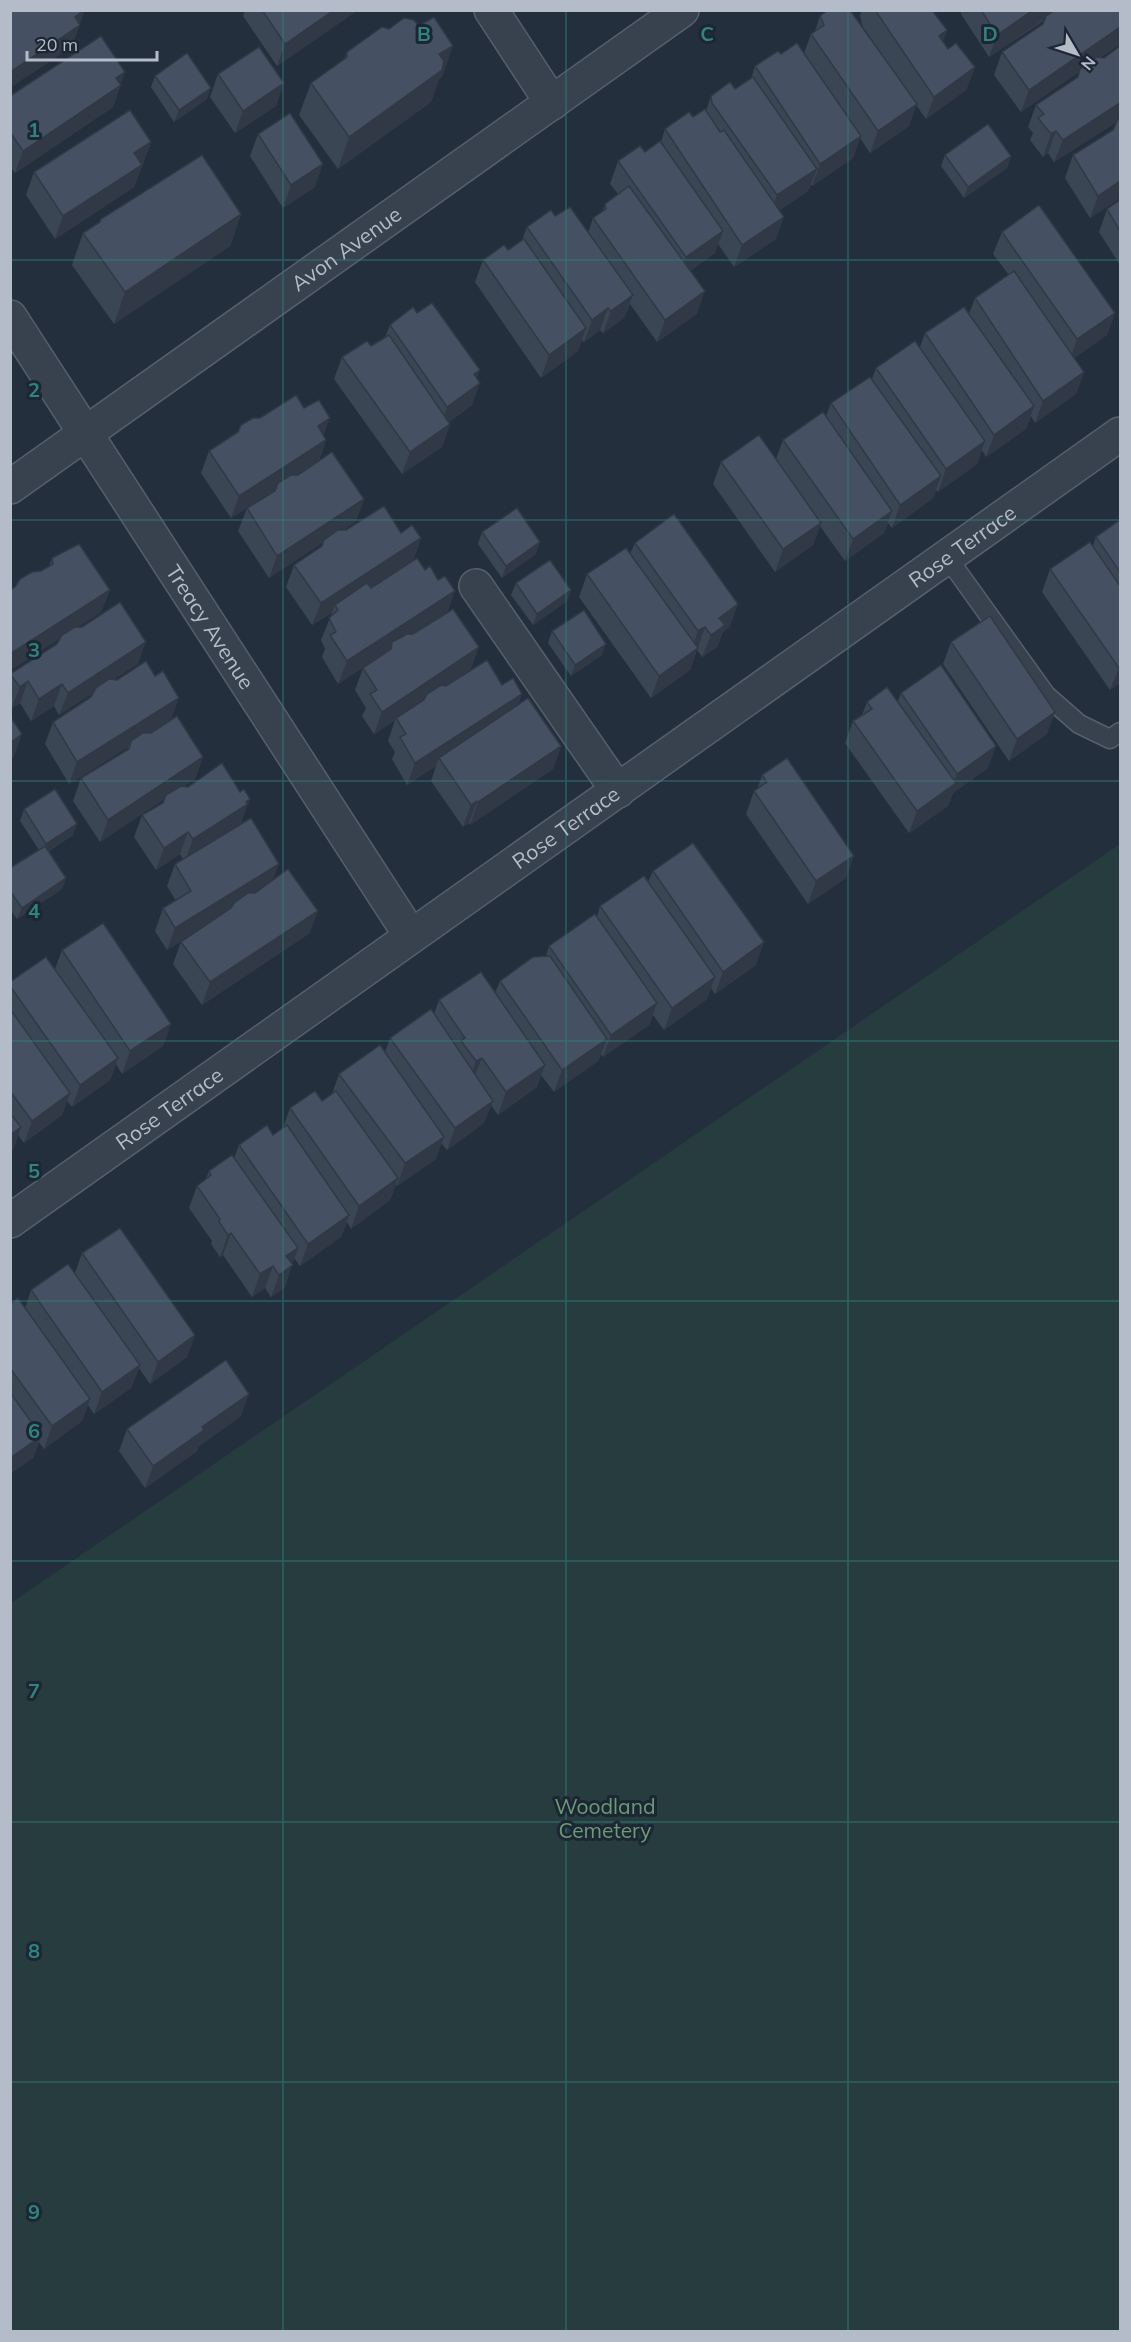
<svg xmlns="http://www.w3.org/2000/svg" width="1131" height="2342" viewBox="0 0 1131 2342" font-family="Mulish,sans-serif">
  <rect width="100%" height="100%" fill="#242f3e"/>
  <!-- green -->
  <path fill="#263c3f" d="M1120,844v1487h-1109v-728z"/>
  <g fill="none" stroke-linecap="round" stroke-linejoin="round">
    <defs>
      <path id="service" d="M947,557l99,138 33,29 31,15 10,-7"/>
      <g id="minor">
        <path d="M491,10l61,93"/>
        <path id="s1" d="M10,317l401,619"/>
        <path d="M476,586l142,205"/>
        <path id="s2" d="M10,1221l1110,-787"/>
      </g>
      <g id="tertiary">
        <path id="s3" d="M10,487l672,-477"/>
      </g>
    </defs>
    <!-- service casing -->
    <use href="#service" stroke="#565f6c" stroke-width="21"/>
    <!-- minor casing -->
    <use href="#minor" stroke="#565f6c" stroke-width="36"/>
    <!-- tertiary casing -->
    <use href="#tertiary" stroke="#565f6c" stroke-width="36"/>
    <!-- service -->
    <use href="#service" stroke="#38414e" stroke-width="18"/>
    <!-- minor -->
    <use href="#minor" stroke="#38414e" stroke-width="33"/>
    <!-- tertiary -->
    <use href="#tertiary" stroke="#38414e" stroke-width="33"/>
  </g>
  <!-- wall -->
  <g fill="#3b4654">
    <path d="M245,10h113l-81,56 -34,-50z"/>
    <path d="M862,10h70l15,20 -4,11 5,8 27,18 -9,23 -40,29 -10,-14 -7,21 -39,27 -10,-15 -7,20 -41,28 -1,-2 -3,7 -28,19 -4,29 -42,28 -16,-23 -3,9 -25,18 7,43 -40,28 -27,-38 -6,14 -21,15 -3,-3 -16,12 -2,-2 -4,11 -37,27 -66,-96 8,-22 25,-10 14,-10 5,-13 28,-11 33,17 5,-15 10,-7 2,-7 13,-10 -8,-10 8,-23 27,-9 16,-10 4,-13 41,-18 5,-15 24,-7 16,-10 4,-13 26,-12 23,-1 7,-19 4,-3 5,-15 66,45 -24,-36 -2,-10z"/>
    <path d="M962,10h158v34l-19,13 3,1 16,-12v152l-30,20 -25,-40 8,-23 40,-25 4,-8 -63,40 -6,-9 -5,4 -13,-17 3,-7 -5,-6 8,-22 41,-27 2,-6 -58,40 -27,-37 8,-23 41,-28 2,-4 -56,37 -28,-43z"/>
    <path d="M347,52l95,25 -3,2 -8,23 -93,67 -39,-54 12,-32 33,-24z"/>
    <path d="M218,74l66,9 -8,23 -41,27 -25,-36z"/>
    <path d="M155,76l52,23 -33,23 -23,-35z"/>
    <path d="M121,84l-8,23 -98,66 -5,-7v-70z"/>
    <path d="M258,134l57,53 -32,21 -33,-52z"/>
    <path d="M151,142l-17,45 -79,52 -29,-44 8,-23z"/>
    <path d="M945,155l66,1 -4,12 -43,30 -23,-32z"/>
    <path d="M1120,200v65l-21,-33 8,-23z"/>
    <path d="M241,214l-11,32 -116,78 -42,-59 11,-32z"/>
    <path d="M1002,232l113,81 -8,22 -33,23 10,14 -8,22 -41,29 -4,-7 -5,13 -40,28 -4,-7 -5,14 -39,28 -2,-2 -3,8 -41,30 -4,-5 -4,10 -39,28 -25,-35 -7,19 -38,27 -62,-88 8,-22 55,-3 7,-19 43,-24 5,-13 41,-24 4,-11 44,-21 5,-14 44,-19 6,-16 34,-23 -16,-21z"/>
    <path d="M417,313l60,65 -5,27 -23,17 1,2 -8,23 -40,27 -68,-95 8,-22 29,-11 14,-9 5,-12z"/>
    <path d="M304,408l22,32 -7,21 45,38 -8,22 -13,9 58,3 20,5 -8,23 -42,27 76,24 24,57 -17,12 48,4 20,9 -4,11 43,41 -8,23 -83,56 -1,-2 -6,4 -32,-46 5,-15 -29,19 -15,-26 3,-7 -7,-11 7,-21 -21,14 -12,-18 4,-8 -11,-18 8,-22 10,-7 -35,23 -16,-27 3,-8 -4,-9 11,-27 -20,12 -26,-38 8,-22 28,-19 1,-4 -54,36 -31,-47 9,-23 28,-18 -44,28 -30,-45 8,-22 51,-33z"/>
    <path d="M1120,520v163l-10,7 -68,-98 8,-23 43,-23 3,-9z"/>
    <path d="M482,532l54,22 -34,24 -24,-34z"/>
    <path d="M635,543l95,84 -7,5 -6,15 -15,10 -5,-7 -7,20 -39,28 -72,-101 8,-23 43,-20z"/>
    <path d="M52,558l58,32 -9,22 -23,15 60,37 -24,15 58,41 31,37 -8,22 -11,7 58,35 -2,3 33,56 37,53 -108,72 -29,-41 8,-22 12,-8 -26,16 -12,-19 8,-23 13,-7 -9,-15 8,-22 8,-5 -3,-5 -24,16 -22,-33 8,-22 21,-12 1,-4 -64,43 -27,-41 8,-23 46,-28 1,-3 -59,37 -24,-40 8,-22 38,-25 2,-4 -34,22 -5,-9 -23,15 -11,-18 -9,6 -1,-1v-34l47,-30 2,-5 -18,-68 8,-5z"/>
    <path d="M516,583l55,7 -4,11 -34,24 -22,-30z"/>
    <path d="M552,631l50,24 -31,21 -23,-33z"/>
    <path d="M951,642l96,92 -38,27 -66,-97z"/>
    <path d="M901,693l87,75 -35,25 -5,13 -39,27 -64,-90 8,-22 9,-6 5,-13 31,-1z"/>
    <path d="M762,775l84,103 -38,26 -62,-90 8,-23 3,-1z"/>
    <path d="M24,809l49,26 -24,16 17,27 -4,11 -45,30 -7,-10v-41l29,-18 -19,-29z"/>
    <path d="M653,871l103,94 -41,29 -4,-6 -4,11 -43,31 -11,-15 -4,10 -46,32 -2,-3 -3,7 -44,31 -13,-17 -4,12 -39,28 -7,-10 -7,18 -37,27 -6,-7 -5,16 -39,27 -1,-2 -6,16 -39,29 -4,-7 -6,15 -41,29 -6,-8 -9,29 -14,10 -6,-9 -13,9 -29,-42 -3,2 -9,-13 1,-3 -23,-33 8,-22 9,-7 3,-8 25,-13 5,-13 34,-10 10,-7 7,-20 32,-7 10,-7 7,-20 46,-22 5,-14 44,-24 5,-14 56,-7 5,-12 46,-25 3,-10 48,-29 3,-11 48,-24z"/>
    <path d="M62,950l109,74 -8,22 -41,28 -6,-10 -6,16 -38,27 -5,-6 -5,14 -38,28 -6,-8 -5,15 -3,1v-169l45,-13z"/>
    <path d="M82,1253l113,82 -8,22 -37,27 -11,-16 -8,20 -37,26 -6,-9 -6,16 -38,28 -5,-7 -6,16 -23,16v-170l15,4 6,-18 44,-17z"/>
    <path d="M241,1416l-42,30 -3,6 -51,36 -26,-37 8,-22z"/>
  </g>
  <!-- shaded-wall -->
  <g fill="#303945">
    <path d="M84,10h1l-13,37 -62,41v-16l65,-55z"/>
    <path d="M334,10h24l-81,56 8,-22z"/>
    <path d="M1033,10h25l-69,47 8,-22z"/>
    <path d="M1120,27v17l-99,68 8,-22z"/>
    <path d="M947,30l-8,22v-16z"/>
    <path d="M453,46l-11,31 -3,2 -8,23 -93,67 11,-32 90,-83z"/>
    <path d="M975,67l-9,23 -40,29 8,-22z"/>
    <path d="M125,72l-12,35 -98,66 8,-22z"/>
    <path d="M284,83l-8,23 -41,27 8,-22z"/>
    <path d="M211,88l-4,11 -33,23 5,-12z"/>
    <path d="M1120,103v17l-66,42 9,-22z"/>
    <path d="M917,104l-8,22 -39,27 8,-22z"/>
    <path d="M1056,131l-8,22 -5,4 8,-23z"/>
    <path d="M861,136l-8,22 -41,28 8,-22z"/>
    <path d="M151,142l-8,22 -2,1h1l-8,22 -79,52 8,-23 71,-63z"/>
    <path d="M1011,156l-4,12 -43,30 4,-11z"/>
    <path d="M323,164l-8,23 -32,21 8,-23z"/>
    <path d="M817,169l-9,22 -39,26 8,-22z"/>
    <path d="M1120,181v17l-30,20 8,-22z"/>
    <path d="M241,214l-11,32 -116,78 11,-32z"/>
    <path d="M784,217l-8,22 -42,28 8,-22z"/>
    <path d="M723,231l-8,22 -37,26 8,-22z"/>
    <path d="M705,291l-8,23 -40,28 8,-22z"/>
    <path d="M633,295l-9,23 -21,15 8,-22z"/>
    <path d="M608,308l-8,22 -16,12 8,-22z"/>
    <path d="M1115,313l-8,22 -38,27 8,-23z"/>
    <path d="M586,328l-8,23 -37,27 8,-23z"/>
    <path d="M480,370l-7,18 7,-5 -8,22 -33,25 8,-23 27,-33z"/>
    <path d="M1084,372l-8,22 -41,29 8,-22z"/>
    <path d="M1034,406l-8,23 -40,28 8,-22z"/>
    <path d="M330,418l-8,22 -4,-14z"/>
    <path d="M450,424l-8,23 -40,27 8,-22z"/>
    <path d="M326,440l-8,22 -87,56 8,-22z"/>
    <path d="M985,441l-8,23 -39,28 8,-23z"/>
    <path d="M941,476l-8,22 -41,30 8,-23z"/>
    <path d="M364,499l-8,22 -87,57 8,-22z"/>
    <path d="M892,511l-8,22 -39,28 8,-22z"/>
    <path d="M821,523l-8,22 -38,27 8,-23z"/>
    <path d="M421,538l-8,23 -76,48 -2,-4 -3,8 -20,12 9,-22z"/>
    <path d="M540,542l-4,12 -34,24 4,-12z"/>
    <path d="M110,590l-9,22 -91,59v-17z"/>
    <path d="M571,590l-4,11 -34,24 4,-11z"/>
    <path d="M455,591l-8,23 -56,36 1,-8 -3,9 -51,33 9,-23z"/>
    <path d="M738,604l-8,23 -7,5 -6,15 -15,10 9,-22 8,-17z"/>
    <path d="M705,627l-15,43 -39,28 8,-22 31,-22 8,-23z"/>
    <path d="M146,642l-8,22 -79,51 9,-22z"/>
    <path d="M606,644l-4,11 -31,21 4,-11z"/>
    <path d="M479,647l-8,22 -75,50v-1l-1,2 -21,14 8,-22z"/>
    <path d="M1120,666v17l-10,7 9,-22z"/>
    <path d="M28,681l-8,22 -9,6 9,-22z"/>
    <path d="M62,684l-8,22 -23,15 8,-22z"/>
    <path d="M522,694l-8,22 -75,42 -3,8 -29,19 8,-22z"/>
    <path d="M179,698l-8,22 -42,26 2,-5 -3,6 -59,37 8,-22z"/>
    <path d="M1055,712l-8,22 -38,27 8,-22z"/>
    <path d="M22,734l-8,23 -4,2v-16z"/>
    <path d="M561,746l-8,23 -83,56 8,-23z"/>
    <path d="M996,746l-8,22 -35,25 -5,13 -39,27 8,-22 35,-25 5,-12z"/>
    <path d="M203,757l-8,22 -95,63 8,-22z"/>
    <path d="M250,799l-10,27 -55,35 8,-22z"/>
    <path d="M477,801l-8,22 -6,4 8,-22z"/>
    <path d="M77,824l-4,11 -31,20 4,-11z"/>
    <path d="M188,832l-8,22 -24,16 8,-22z"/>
    <path d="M854,856l-8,22 -38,26 8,-23z"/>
    <path d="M279,864l-8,22 -104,64 8,-22z"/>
    <path d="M66,878l-4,11 -45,30 5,-11z"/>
    <path d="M318,911l-8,22 -108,72 8,-23z"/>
    <path d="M764,942l-8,23 -41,29 8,-22z"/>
    <path d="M715,977l-8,22 -43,31 8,-22z"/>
    <path d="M657,1003l-8,22 -46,32 8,-22z"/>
    <path d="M171,1024l-8,22 -41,28 8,-23z"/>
    <path d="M607,1039l-9,22 -44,31 8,-22z"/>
    <path d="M118,1058l-8,22 -38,27 8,-22z"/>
    <path d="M482,1058l-9,22 -5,3 8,-22z"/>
    <path d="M545,1065l-8,22 -39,28 8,-23z"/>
    <path d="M70,1093l-8,22 -38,28 8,-22z"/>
    <path d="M493,1101l-9,22 -37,27 8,-22z"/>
    <path d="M21,1127l-8,23 -3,1v-16z"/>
    <path d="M444,1137l-8,22 -39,27 8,-23z"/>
    <path d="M398,1178l-8,22 -39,29 8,-23z"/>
    <path d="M349,1215l-8,22 -41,29 8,-22z"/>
    <path d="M231,1233l-8,22 -3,2 8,-22z"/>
    <path d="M298,1248l-13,39 -14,10 15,-41z"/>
    <path d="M273,1266l-8,22 -13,9 8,-23z"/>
    <path d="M195,1335l-8,22 -37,27 8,-22z"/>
    <path d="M140,1365l-9,23 -37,26 8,-22z"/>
    <path d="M249,1394l-8,22 -42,30 -3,6 -51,36 8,-22 49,-39z"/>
    <path d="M90,1399l-8,22 -38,28 8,-23z"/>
    <path d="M41,1436l-8,22 -23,16v-16z"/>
  </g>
  <!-- building -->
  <g fill="#455162" stroke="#303945" stroke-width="1.5">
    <path d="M10,10h74l-9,7 5,8 -70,47z"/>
    <path d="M262,10h72l-49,34z"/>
    <path d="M828,10h22l67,94 -39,27 -67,-97 13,-9 -4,-9z"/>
    <path d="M875,10h57l15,20 -8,6 9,13 8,-6 19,24 -41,30z"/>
    <path d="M981,10h52l-36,25z"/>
    <path d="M1055,10h65v17l-91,63 -27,-38 41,-28 3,-8z"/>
    <path d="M434,17l19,29 -14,8 5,7 -2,9 -93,67 -38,-54 36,-26v-5l35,-25 7,2 15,-11 10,2 5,6z"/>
    <path d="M101,36l24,36 -9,6 5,7 -98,66 -13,-19v-36z"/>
    <path d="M797,43l64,93 -41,28 -65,-98 23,-15 3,3z"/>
    <path d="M1120,46v57l-57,37 -7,-9 -5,3 -13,-16 6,-4 -8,-9 42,-28 2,-8 17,-12 7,1z"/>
    <path d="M259,47l25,36 -41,28 -25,-37z"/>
    <path d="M187,53l24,35 -32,22 -24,-34z"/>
    <path d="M753,77l64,92 -40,26 -65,-92 -1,-7 19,-14 5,7z"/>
    <path d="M705,109l15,23 4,-2 60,87 -42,28 -77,-116 24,-17 4,5z"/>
    <path d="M130,110l21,32 -17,11 8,12 -79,51 -29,-44z"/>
    <path d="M290,113l33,51 -32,21 -33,-51z"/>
    <path d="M1120,118v63l-22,15 -25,-41 40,-25 5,-11z"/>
    <path d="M988,124l23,32 -43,31 -23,-32z"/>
    <path d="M660,141l63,90 -37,26 -68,-96 22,-15 5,6z"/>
    <path d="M202,155l39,59 -116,78 -42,-59 17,-11 1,-3z"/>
    <path d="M629,186l76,105 -40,29 -72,-102 13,-9 -1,-5z"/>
    <path d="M1120,200v31l-13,-22z"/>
    <path d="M1039,205l76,108 -38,26 -75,-107z"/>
    <path d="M570,207l63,88 -22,16 -3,-3 -16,12 -65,-93 24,-17 4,6z"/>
    <path d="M524,239l62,89 -37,27 -66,-95 21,-15 4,5z"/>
    <path d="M1014,271l70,101 -41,29 -68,-103z"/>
    <path d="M432,303l48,67 -6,4 6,9 -33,24 -57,-82 23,-18 4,6z"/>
    <path d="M964,307l70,99 -40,29 -69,-102z"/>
    <path d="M389,335l61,89 -40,28 -68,-95 25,-16 4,5z"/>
    <path d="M915,341l70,100 -39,28 -70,-101z"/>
    <path d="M870,377l71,99 -41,29 -69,-102z"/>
    <path d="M296,395l8,13 15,-8 11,18 -12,8 8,14 -87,56 -30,-45 29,-19 3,-7 12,-7h7z"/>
    <path d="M823,412l69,99 -39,28 -70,-99z"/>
    <path d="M759,435l62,88 -38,26 -62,-87z"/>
    <path d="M332,452l32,47 -87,57 -30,-48 28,-17 3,-8 13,-8h7z"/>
    <path d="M384,506l17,27 11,-8 9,13 -100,65 -27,-38 28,-19 2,-6 14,-10h8z"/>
    <path d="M517,508l23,34 -34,24 -24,-34z"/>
    <path d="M674,514l64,90 -19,14 6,7 -14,10 -6,-8 -7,4 -63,-88z"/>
    <path d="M1120,520v52l-24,-35z"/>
    <path d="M1090,542l30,44v80l-1,2 -69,-99z"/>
    <path d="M79,544l31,46 -100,64v-64l5,-3 5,-8 12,-7 9,-1 12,-7 -1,-6z"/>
    <path d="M626,548l72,100 -39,28 -72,-102z"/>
    <path d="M417,558l8,12 5,-4 8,14 7,-4 10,15 -108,70 -17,-26 6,-3 -7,-14 9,-8 -3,-5 32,-22 4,5z"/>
    <path d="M550,560l21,30 -34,24 -21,-31z"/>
    <path d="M120,602l26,40 -78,51 -6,-9 -23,15 -11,-18 -8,6 -10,-13 47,-30 5,-9 13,-8h7z"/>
    <path d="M453,609l26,38 -97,65 -12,-18 7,-4 -14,-22 28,-19 1,-7 15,-8h6z"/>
    <path d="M584,610l22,34 -31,21 -23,-34z"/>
    <path d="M990,616l65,96 -38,27 -66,-97z"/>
    <path d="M487,660l15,25 11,-7 9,16 -107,69 -15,-26 6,-3 -10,-16 28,-18 3,-6 14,-9 5,1z"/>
    <path d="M146,661l9,15 8,-5 16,27 -102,64 -24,-40 38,-25 5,-9 13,-9 8,1z"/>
    <path d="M941,665l55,81 -39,28 -56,-81z"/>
    <path d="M887,687l69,96 -39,28 -64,-90 19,-12 -5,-7z"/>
    <path d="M528,698l33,48 -83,56 -1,-1 -6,4 -32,-47z"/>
    <path d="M10,716l12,18 -12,9z"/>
    <path d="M177,716l26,41 -95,63 -27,-42 48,-29 2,-8 12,-8h8z"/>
    <path d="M787,758l67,98 -38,25 -62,-90 13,-9 -5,-7z"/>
    <path d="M222,763l18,29 4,-3 6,10 -4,3 2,2 -55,35 -5,-7 -24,16 -22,-33 21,-12 3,-8 15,-9 7,1z"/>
    <path d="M55,789l22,35 -31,20 -22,-35z"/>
    <path d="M251,818l28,46 -104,64 -12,-20 28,-17 -16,-27z"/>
    <path d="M693,843l71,99 -41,30 -70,-101z"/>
    <path d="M45,846l21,32 -44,30 -12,-17v-23z"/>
    <path d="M288,869l30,42 -108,71 -29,-40 50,-34 3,-5 14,-10h7z"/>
    <path d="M644,876l71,101 -43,31 -72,-102z"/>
    <path d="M595,914l62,89 -46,32 -62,-89z"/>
    <path d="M103,923l68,101 -41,27 -68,-101z"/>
    <path d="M550,956l57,83 -45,31 -62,-89 33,-24z"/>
    <path d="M46,957l72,101 -38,27 -70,-99v-4z"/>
    <path d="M481,972l64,93 -39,27 -24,-34 -6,3 -15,-20 4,-3 -26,-38z"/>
    <path d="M10,1009l60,84 -38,28 -22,-30z"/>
    <path d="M431,1009l62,92 -38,27 -65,-90z"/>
    <path d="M380,1045l64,92 -39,26 -66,-89z"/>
    <path d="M315,1091l7,10 14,-10 62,87 -39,28 -69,-98z"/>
    <path d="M10,1113l11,14 -11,8z"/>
    <path d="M267,1125l6,10 14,-10 62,90 -41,29 -69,-99z"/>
    <path d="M232,1155l66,93 -12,8 7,9 -14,10 -6,-9 -13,8 -29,-41 -3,2 -9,-13 1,-3 -23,-33 14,-11 -2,-4z"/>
    <path d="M120,1228l75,107 -37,27 -76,-109z"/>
    <path d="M68,1264l72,101 -38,27 -71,-102z"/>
    <path d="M18,1298l72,101 -38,27 -42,-58v-64z"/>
    <path d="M226,1360l23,34 -47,33 2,3 -51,36 -26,-37z"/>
    <path d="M10,1392l31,44 -31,22z"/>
  </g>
  <!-- grid -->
  <path fill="none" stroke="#308480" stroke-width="1.5" stroke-opacity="0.55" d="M283,10v2322M566,10v2322M848,10v2322M10,260h1110M10,520h1110M10,781h1110M10,1041h1110M10,1301h1110M10,1561h1110M10,1822h1110M10,2082h1110"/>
  <g text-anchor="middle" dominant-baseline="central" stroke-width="6" stroke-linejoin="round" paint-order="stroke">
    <!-- street labels -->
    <g font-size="21" fill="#b4bcc9" stroke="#1d2633">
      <text stroke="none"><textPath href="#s3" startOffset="412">Avon Avenue</textPath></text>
      <text stroke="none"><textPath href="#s2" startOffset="1167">Rose Terrace</textPath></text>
      <text stroke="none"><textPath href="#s1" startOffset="369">Treacy Avenue</textPath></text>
      <text stroke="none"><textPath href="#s2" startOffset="681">Rose Terrace</textPath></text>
      <text stroke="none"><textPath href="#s2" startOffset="195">Rose Terrace</textPath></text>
    </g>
    <!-- park labels -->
    <g font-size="21" fill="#6b9a76" stroke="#1d2633">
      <text x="605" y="1806">Woodland<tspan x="605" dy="24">Cemetery</tspan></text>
    </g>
  </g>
  <g font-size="20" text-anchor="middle" font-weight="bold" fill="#308480" stroke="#1d2633" stroke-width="6" stroke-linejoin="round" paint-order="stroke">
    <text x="424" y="41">B</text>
    <text x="707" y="41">C</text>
    <text x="990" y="41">D</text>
    <text x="34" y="137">1</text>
    <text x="34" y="397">2</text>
    <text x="34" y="657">3</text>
    <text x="34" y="918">4</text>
    <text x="34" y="1178">5</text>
    <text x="34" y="1438">6</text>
    <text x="34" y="1698">7</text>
    <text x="34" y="1958">8</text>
    <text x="34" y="2219">9</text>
  </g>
  <!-- border -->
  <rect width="1131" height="2342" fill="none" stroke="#b4bcc9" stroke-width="24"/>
  <!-- north arrow -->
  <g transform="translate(1077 54) rotate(129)" stroke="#1d2633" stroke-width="4.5" paint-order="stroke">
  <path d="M0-4.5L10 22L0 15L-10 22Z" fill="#b4bcc9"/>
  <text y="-9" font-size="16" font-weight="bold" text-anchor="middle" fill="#b4bcc9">N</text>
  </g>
  <!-- scale -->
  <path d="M27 51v9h130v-9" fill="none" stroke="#b4bcc9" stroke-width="3"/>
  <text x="36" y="51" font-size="18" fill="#b4bcc9" stroke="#1d2633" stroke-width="4.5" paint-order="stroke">20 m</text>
</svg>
